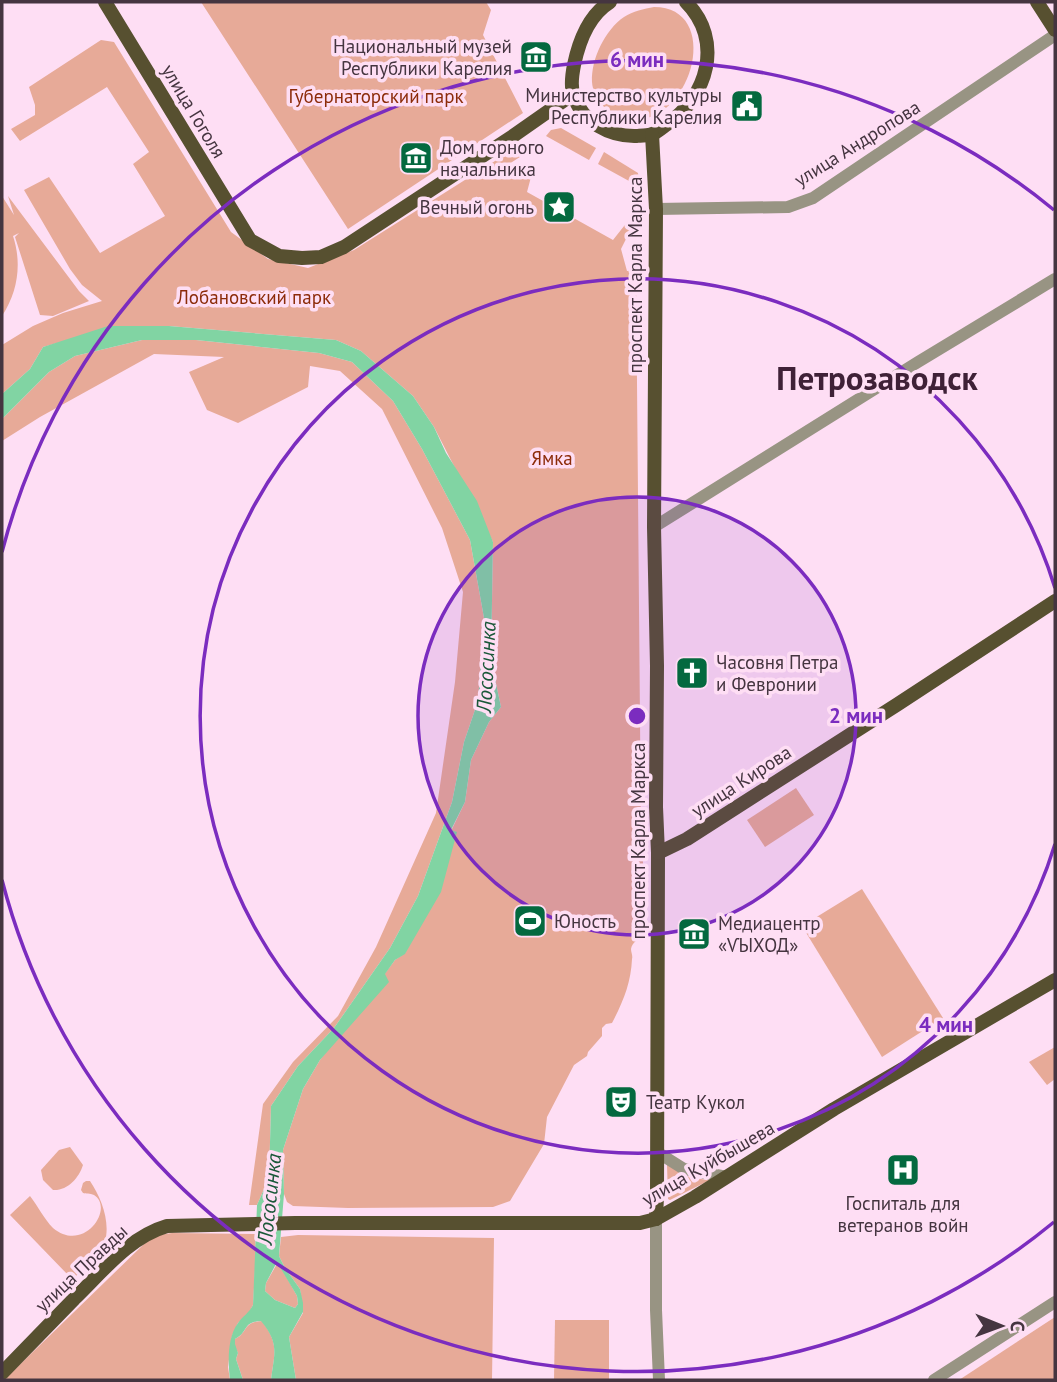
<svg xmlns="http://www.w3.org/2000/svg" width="1057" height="1382" viewBox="0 0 1057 1382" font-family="'PT Sans',sans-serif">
  <rect width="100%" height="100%" fill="#fedef4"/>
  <!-- green -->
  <g fill="#e7aa98">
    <path d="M201,2h285l5,8 -8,25 40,78 -175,116z"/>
    <path d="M654,7c71,0 37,124 -28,112 -17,-3 -33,-20 -34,-37 -1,-23 13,-52 32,-65 9,-6 20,-8 30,-10z"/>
    <path d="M101,40l13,2 117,190 37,27 40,9 46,-18 163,-103 6,8 -14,9 22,13 -4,15 86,48 15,-19 5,4 -12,24 6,22 9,-1 5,562 3,46 -2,58c-4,3 -10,7 -11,13 0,3 2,7 1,10 -1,24 -9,43 -20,64l-6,1 -4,4v8l-14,16 -1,4 -13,9 -27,52 -3,27 -34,57 -17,6 -145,1 -55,-2 -6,-4 -3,-8 -1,-44 20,-61 17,-29 75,-100 10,-7 51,-121 -5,-1 14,-29 6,-42 18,-38 12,-15 -10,-47 2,-118 -59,-115 -21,-31 -52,-45 -25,-11 -167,-14 -108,16 -18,5 -13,22 -28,25v-49l31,-19 30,-13 39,-12 -20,-16 -12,-16 -46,-79 25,-13 51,76 65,-37 -32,-52 16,-12 -42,-65 -87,54 -9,-12 24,-14v-10l-6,-18z"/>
    <path d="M561,128l35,20 -7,12 -43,-24 5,-6z"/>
    <path d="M604,152l34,21 2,14 -42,-23z"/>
    <path d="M2,196l12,19 -6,-19 71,95 10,10 -36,15 -13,-1 -25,-78 4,-4 -6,3c9,27 5,56 -11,80z"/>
    <path d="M142,340h54l123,13 33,9 41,39 29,48 48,91 14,78 -6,83 -14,41 -12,60 -34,94 -28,52 -56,80 -36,38 -27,40 -2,72 -12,27h-8l14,-101 30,-42 45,-46 38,-69 60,-134 19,-131 8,-90 -21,-64 -60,-119 -42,-38 -30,-5 -2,21 -70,36 -31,-13 -18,-38 35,-15 -70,-3 -114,63 -38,24v-22l47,-47 26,-16z"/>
    <path d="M796,788l18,27 -49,32 -18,-27z"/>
    <path d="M862,889l81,129 -61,39 -80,-131z"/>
    <path d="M1055,1047v32l-8,6 -18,-23z"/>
    <path d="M70,1147l13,18c-4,13 -16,26 -30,25l-10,-10 -2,-10 18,-20z"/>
    <path d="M667,1164l24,14 19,2 -40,20 -2,-1z"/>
    <path d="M86,1181h4c14,21 25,52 8,75 -6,8 -15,14 -22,20l-8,-1 -58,-60 20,-19c8,10 14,23 23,32 31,26 62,-20 41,-33 -4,-2 -8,-1 -11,-2l-2,-3 2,-7z"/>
    <path d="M172,1233l83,1 1,19 -3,52 -4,8 -11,10 -6,13 -4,31 2,13h-226l140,-136 14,-9z"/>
    <path d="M298,1235l196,3 -2,142h-196l-7,-43 14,-24 -3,-24 -15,-21 -6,-12 2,-19z"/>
    <path d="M278,1262l19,34 1,8 -3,4 -20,-8 -10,-9 1,-8z"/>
    <path d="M1055,1317v63h-96z"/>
    <path d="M555,1320h54v60h-55z"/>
    <path d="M262,1321c18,24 12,33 9,59h-28l-7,-21 2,-6 -4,-8 1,-6c14,-7 7,-17 27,-18z"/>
  </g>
  <!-- water -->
  <path fill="#81d4a3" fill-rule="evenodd" d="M108,326h61l167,14 25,11 52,45 21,31 12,26 31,48 16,41 -2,118 10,47 -12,15 -18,38 -6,42 -14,28 6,2 -16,60 -36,62 -10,6 -10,14 4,8 -69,78 -17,29 -20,61 1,44 -5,62 6,12 15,21 3,14v9l-14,25 7,43h-25c3,-26 9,-36 -10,-59 -19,1 -12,11 -26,18v5l3,9 -2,6 7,21h-13c-2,-17 -3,-42 8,-57 5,-7 11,-10 15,-18l4,-100 12,-27 2,-72 27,-40 36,-38 56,-80 28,-52 34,-94 12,-60 14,-41 6,-83 -14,-78 -48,-91 -29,-48 -41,-39 -33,-9 -123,-13h-54l-67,16 -26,16 -47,47v-25l28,-25 13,-22zM277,1262l20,34 1,8 -3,4 -20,-8 -10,-9 1,-8z"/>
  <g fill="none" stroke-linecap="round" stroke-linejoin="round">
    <!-- minor -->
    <g stroke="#989483" stroke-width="12">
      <path d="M656,209l132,-2 25,-9 242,-163"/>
      <path d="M654,527l264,-165 137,-83"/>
      <path d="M657,1152l27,17 43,8"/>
      <path d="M656,1219v91l3,70"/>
      <path d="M934,1380l121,-78"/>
    </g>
    <!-- major -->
    <g stroke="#575030" stroke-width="14">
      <path d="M105,2l145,238 29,16 23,2 19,-1 23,-10 169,-111 60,-42"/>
      <path d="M610,2c-21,13 -31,39 -36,63 -2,10 -4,22 0,31 8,26 36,41 63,40 5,-1 11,0 16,-2 4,-2 9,-6 13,-9 42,-28 58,-85 20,-123"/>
      <path d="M1037,2l18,28"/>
      <path d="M652,134l4,75 -2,318 3,139 -1,141 2,46 -1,343 -1,23"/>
      <path d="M658,853l29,-14 211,-135 157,-103"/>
      <path d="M2,1373c24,-25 48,-49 72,-74 28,-27 55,-62 93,-73l128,-3h345l16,-4 39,-22 139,-88 221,-129"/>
    </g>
  </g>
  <!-- distance rings -->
  <circle cx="637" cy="716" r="219" fill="#7b2cbf" fill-opacity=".12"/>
  <g fill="none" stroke="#7b2cbf" stroke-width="3.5">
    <circle cx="637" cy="716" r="219"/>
    <path d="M1055 844A437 437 0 1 1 1055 588"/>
    <path d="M1054 1222A656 656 0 0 1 2 880M2 552A656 656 0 0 1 1054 210"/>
  </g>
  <!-- icons -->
  <defs>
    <symbol id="museum-square" viewBox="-11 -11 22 22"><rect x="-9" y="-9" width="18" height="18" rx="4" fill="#04693f" stroke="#fedef4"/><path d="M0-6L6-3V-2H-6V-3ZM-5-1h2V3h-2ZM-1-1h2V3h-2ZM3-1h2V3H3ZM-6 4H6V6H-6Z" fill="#fff"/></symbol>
    <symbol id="civic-square" viewBox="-11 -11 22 22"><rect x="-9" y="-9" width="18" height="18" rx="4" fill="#04693f" stroke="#fedef4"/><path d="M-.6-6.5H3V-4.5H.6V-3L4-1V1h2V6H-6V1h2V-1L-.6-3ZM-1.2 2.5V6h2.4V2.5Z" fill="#fff"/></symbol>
    <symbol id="sight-square" viewBox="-11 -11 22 22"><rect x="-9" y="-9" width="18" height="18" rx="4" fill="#04693f" stroke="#fedef4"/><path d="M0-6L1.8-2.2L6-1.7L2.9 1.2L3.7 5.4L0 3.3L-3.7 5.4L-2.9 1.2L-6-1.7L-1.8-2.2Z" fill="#fff"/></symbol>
    <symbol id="church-square" viewBox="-11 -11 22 22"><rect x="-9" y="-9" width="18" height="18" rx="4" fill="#04693f" stroke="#fedef4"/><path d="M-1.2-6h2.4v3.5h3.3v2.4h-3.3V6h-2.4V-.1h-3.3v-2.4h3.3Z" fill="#fff"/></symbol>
    <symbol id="stadium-square" viewBox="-11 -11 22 22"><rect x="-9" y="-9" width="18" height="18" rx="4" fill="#04693f" stroke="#fedef4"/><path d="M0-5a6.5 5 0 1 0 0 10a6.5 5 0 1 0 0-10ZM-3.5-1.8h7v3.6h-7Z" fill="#fff"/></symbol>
    <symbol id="theatre-square" viewBox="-11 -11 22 22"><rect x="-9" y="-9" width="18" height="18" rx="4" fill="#04693f" stroke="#fedef4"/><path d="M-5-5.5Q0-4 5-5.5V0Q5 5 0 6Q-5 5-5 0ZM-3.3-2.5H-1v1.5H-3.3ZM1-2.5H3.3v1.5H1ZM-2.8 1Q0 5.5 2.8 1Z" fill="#fff"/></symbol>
    <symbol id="hospital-square" viewBox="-11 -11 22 22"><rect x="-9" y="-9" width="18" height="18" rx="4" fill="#04693f" stroke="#fedef4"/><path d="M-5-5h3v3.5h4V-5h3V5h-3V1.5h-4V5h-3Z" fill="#fff"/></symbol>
  </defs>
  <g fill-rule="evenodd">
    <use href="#museum-square" x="517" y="38" width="38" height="38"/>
    <use href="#civic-square" x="728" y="87" width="38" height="38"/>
    <use href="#museum-square" x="397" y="139" width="38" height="38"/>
    <use href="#sight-square" x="540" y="188" width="38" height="38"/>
    <use href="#church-square" x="673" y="654" width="38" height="38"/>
    <use href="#stadium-square" x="511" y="902" width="38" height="38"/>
    <use href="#museum-square" x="675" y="915" width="38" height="38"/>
    <use href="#theatre-square" x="602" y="1083" width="38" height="38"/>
    <use href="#hospital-square" x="884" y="1151" width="38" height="38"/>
  </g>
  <g text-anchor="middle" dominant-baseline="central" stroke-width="7" stroke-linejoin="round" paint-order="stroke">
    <!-- poi labels -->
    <g font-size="19" fill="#453540" stroke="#fedef4" text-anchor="start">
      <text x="512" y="46" text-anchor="end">Национальный музей<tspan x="512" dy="22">Республики Карелия</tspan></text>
      <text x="722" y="95" text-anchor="end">Министерство культуры<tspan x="722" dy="22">Республики Карелия</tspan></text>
      <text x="440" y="147">Дом горного<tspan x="440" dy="22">начальника</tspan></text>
      <text x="534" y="207" text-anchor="end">Вечный огонь</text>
      <text x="716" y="662">Часовня Петра<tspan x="716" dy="22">и Февронии</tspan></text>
      <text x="554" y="921">Юность</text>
      <text x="718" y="923">Медиацентр<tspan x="718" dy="22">«ѴЫХОД»</tspan></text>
      <text x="646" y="1102">Театр Кукол</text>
      <text x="903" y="1203" text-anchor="middle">Госпиталь для<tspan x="903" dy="22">ветеранов войн</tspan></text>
    </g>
    <!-- park labels -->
    <g font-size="19" fill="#8c2b09" stroke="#fedef4">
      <text x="376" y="96">Губернаторский парк</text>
      <text x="254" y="297">Лобановский парк</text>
      <text x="552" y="458">Ямка</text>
    </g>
    <!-- street labels -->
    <g font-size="19" fill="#453540" stroke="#fedef4">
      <text transform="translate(194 111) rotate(59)">улица Гоголя</text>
      <text transform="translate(857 143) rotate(-32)">улица Андропова</text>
      <text transform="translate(635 275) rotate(-90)">проспект Карла Маркса</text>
      <text transform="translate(741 781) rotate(-33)">улица Кирова</text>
      <text transform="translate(638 841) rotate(-90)">проспект Карла Маркса</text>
      <text transform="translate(708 1163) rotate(-30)">улица Куйбышева</text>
      <text transform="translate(81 1268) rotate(-43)">улица Правды</text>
    </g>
    <!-- water labels -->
    <g font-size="21" font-style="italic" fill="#1a5839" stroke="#fedef4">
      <text transform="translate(486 667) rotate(-87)">Лососинка</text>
      <text transform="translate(269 1199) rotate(-84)">Лососинка</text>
    </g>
    <!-- town labels -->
    <g font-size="33" font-weight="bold" fill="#3f2137" stroke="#fedef4">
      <text x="877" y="377">Петрозаводск</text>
    </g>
  </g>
  <circle cx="637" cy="716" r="10" fill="#7b2cbf" stroke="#fedef4" stroke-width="3.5"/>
  <g font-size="21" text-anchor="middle" font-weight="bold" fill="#7b2cbf" stroke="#fedef4" stroke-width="7" stroke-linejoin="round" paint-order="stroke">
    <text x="637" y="67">6 мин</text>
    <text x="856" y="723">2 мин</text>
    <text x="946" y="1032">4 мин</text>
  </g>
  <!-- border -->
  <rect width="1057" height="1382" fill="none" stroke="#453540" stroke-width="7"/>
  <!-- north arrow -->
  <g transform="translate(1001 1326) rotate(91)" stroke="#fedef4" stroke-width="5" paint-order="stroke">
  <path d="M0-5L12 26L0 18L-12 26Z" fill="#453540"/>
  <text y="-10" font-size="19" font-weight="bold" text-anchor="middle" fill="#453540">С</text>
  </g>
</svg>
